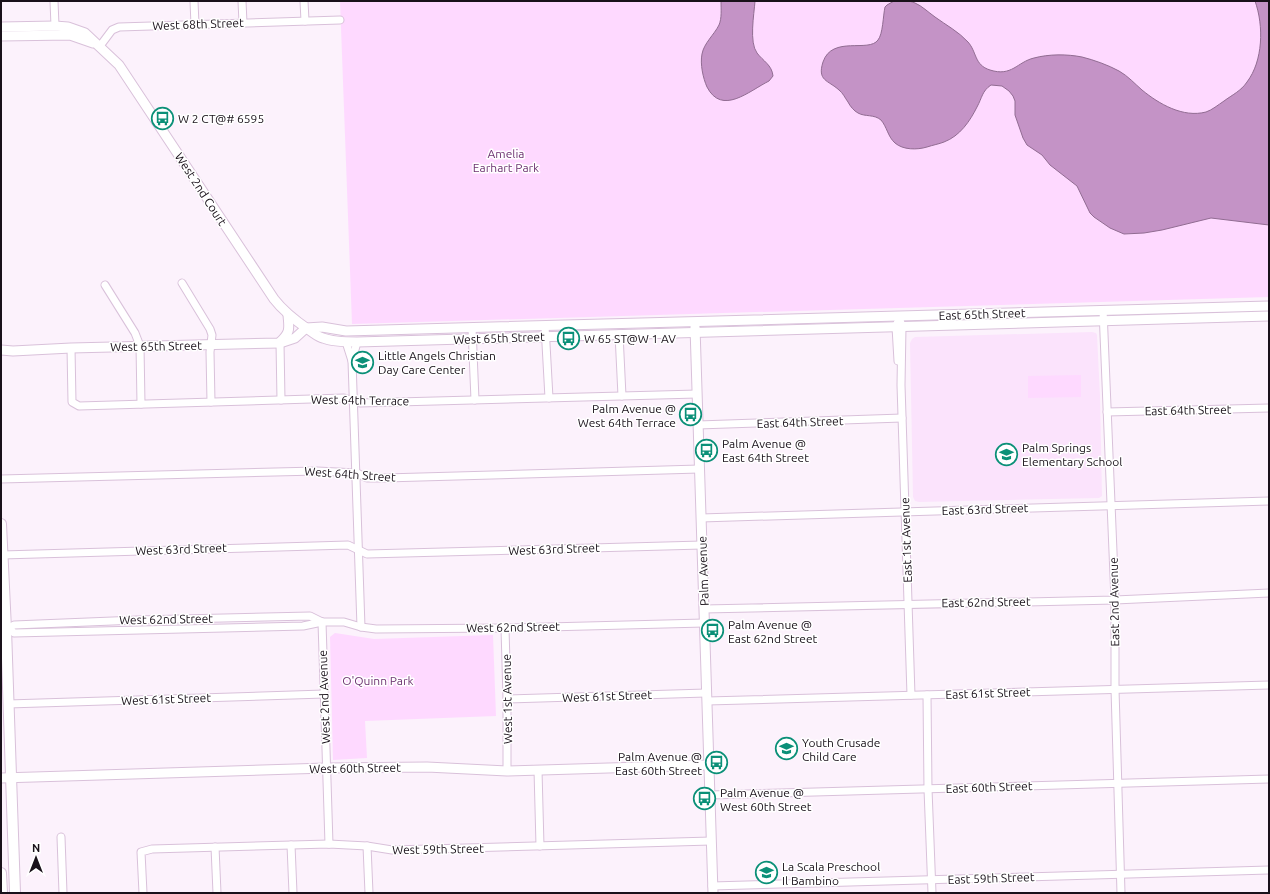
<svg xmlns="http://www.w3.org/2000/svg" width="1270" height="894" viewBox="0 0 1270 894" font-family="Ubuntu,sans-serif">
  <rect width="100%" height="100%" fill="#fcf2fc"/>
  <!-- built -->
  <path fill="#fbe3fc" d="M1092,332l4,1 1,2 3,61 2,100 -3,2 -180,4 -4,-1 -2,-4 -3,-154 2,-4 3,-2z"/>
  <!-- green -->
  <g fill="#fed9ff">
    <path d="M340,1h929v296l-917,27z"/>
    <path d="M1081,375v22l-53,1v-22z"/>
    <path d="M335,633l39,6 119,-4 3,81 -131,5 2,37 -34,2 -3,-123z"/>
  </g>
  <!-- water -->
  <g fill="#c493c6" stroke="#916c92">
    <path d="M721,1h34c-1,14 -6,41 2,52 6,8 15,12 16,23l-4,5c-20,10 -47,35 -62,6 -4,-9 -7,-23 -5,-33 2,-11 12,-19 17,-29 3,-7 2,-16 2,-24z"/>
    <path d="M894,1c7,0 15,-1 21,2 7,3 13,9 20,14 11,8 24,15 33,25 9,10 6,23 22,28 22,7 27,-8 44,-12 15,-4 33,-4 48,-1 12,3 26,8 37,14 9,5 16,13 23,19 17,14 41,28 64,22 6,-2 12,-7 18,-11 8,-6 17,-10 23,-19 16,-21 17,-56 8,-81h14v224l-58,-7 -49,12 -18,3 -20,1 -14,-6 -16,-11 -4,-4 -13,-27 -27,-21 -8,-10 -15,-10 -4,-7 -8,-23v-14l-2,-5 -4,-5 -7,-5 -11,-1c-9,6 -9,13 -14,22 -7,14 -17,29 -33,35 -5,2 -11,3 -17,5 -10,3 -24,3 -32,-4 -7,-6 -8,-16 -14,-23 -7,-6 -16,-3 -23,-7 -4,-2 -8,-7 -10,-11 -3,-4 -5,-9 -9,-12 -11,-10 -22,-9 -16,-28 9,-27 46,-9 55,-22 5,-6 5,-24 7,-33l2,-2z"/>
  </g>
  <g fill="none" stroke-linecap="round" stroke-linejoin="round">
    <defs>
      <g id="street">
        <path d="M54,1l1,25"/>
        <path d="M194,1l1,24"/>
        <path d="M242,1l1,22"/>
        <path d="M304,1l1,20"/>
        <path d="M100,46l12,-16 7,-3 221,-7"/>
        <path d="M182,283l28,46 2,6 -2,17 1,50"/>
        <path d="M105,285l30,48 5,13 1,58"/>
        <path d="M1103,310l12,290v89l6,204"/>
        <path d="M899,316l3,11 -1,58 10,310"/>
        <path d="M897,323l-1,4 2,34"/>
        <path d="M545,326l4,72"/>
        <path d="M472,328l3,72"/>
        <path d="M619,334l3,62"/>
        <path d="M346,342l6,19 9,266"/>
        <path d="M280,343l1,57"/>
        <path d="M71,348l1,54 7,4 265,-8 16,5 337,-9"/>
        <path d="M352,361l5,-19"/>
        <path d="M1107,412l162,-4"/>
        <path d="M698,425l204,-7"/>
        <path d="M1,479l316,-8 40,2 10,5h18l314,-9"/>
        <path d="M701,518l568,-17"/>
        <path d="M2,555l346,-10 19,9 335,-9"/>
        <path d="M704,609l411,-9 154,-7"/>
        <path d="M322,622l7,222"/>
        <path d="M9,628l5,5 289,-7 19,-4h22l17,5 15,2 129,-1 199,-5"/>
        <path d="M505,628l2,71v72"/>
        <path d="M6,629l3,-1 5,-3 123,-5 173,-4 12,6"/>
        <path d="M927,695l1,94 4,104"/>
        <path d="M507,699l199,-6"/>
        <path d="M707,701l562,-16"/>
        <path d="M8,704l316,-10"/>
        <path d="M538,770l2,76"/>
        <path d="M710,795l559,-16"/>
        <path d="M61,837l2,56"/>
        <path d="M291,845l2,48"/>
        <path d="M367,846l2,47"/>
        <path d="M215,847l2,46"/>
        <path d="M712,886l557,-16"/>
        <path d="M143,893l-2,-41 11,-3 177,-5 38,2 25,4 319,-9"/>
      </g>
      <g id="secondary">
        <path d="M1,27l54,-1 13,1 17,6 34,32 155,234c10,13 22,22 35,31 5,3 9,7 14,8 10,4 23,4 34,4l912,-26"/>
        <path d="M1,36l69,-1 23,8"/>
        <path d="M695,327l18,566"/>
        <path d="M280,342c11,-10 9,-14 8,-27"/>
        <path d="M1,350l12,1 58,-3 209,-5 15,-5 11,-10 16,-1 24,4 923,-25"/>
        <path d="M1,778l325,-10 101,-1 80,4 202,-6"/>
      </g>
      <g id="primary">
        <path d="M1,524l5,105 9,264"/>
        <path d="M1,873l1,20"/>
      </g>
    </defs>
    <!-- street casing -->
    <use href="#street" stroke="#d9c1da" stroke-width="9"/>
    <!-- secondary casing -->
    <use href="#secondary" stroke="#d9c1da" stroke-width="11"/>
    <!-- primary casing -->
    <use href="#primary" stroke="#d9c1da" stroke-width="12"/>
    <!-- street -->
    <use href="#street" stroke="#fff" stroke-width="7"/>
    <!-- secondary -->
    <use href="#secondary" stroke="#fff" stroke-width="9"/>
    <!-- primary -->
    <use href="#primary" stroke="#fff" stroke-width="10"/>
  </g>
  <!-- icons -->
  <defs>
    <symbol id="bus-ring" viewBox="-11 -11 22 22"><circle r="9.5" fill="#fff" stroke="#0b9078" stroke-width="1.5"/><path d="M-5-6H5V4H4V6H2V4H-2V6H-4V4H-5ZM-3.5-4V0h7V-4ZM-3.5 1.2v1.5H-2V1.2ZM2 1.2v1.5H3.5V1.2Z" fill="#0b9078"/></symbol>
    <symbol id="school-ring" viewBox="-11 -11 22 22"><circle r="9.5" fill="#fff" stroke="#0b9078" stroke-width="1.5"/><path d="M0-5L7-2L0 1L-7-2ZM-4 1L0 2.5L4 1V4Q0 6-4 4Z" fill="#0b9078"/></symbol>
  </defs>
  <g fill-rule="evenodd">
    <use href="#bus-ring" x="150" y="106" width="25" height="25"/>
    <use href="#bus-ring" x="556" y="326" width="25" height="25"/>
    <use href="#school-ring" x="350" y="350" width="25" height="25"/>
    <use href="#bus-ring" x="678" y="402" width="25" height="25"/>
    <use href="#bus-ring" x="694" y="438" width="25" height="25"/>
    <use href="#school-ring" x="994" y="442" width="25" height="25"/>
    <use href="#bus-ring" x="700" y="618" width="25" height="25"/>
    <use href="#school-ring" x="774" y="736" width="25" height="25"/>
    <use href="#bus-ring" x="704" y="750" width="25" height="25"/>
    <use href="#bus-ring" x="692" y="786" width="25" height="25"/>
    <use href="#school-ring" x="754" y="860" width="25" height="25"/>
  </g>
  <g text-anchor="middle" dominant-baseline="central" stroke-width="3" stroke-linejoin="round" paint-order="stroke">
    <!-- street labels -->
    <g font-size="12" fill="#19111a" stroke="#fff">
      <text transform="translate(198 24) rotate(-2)">West 68th Street</text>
      <text transform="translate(201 189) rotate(57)">West 2nd Court</text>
      <text transform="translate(982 314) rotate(-2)">East 65th Street</text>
      <text transform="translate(499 338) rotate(-2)">West 65th Street</text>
      <text transform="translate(156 346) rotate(-1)">West 65th Street</text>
      <text transform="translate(360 400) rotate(1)">West 64th Terrace</text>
      <text transform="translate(1188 410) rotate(-1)">East 64th Street</text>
      <text transform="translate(800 422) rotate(-2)">East 64th Street</text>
      <text transform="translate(350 474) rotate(4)">West 64th Street</text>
      <text transform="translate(985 509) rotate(-2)">East 63rd Street</text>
      <text transform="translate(906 540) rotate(-92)">East 1st Avenue</text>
      <text transform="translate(181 549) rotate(-2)">West 63rd Street</text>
      <text transform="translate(554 549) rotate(-2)">West 63rd Street</text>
      <text transform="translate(703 571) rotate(-92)">Palm Avenue</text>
      <text transform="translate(986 602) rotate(-1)">East 62nd Street</text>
      <text transform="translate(1114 602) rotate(-91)">East 2nd Avenue</text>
      <text transform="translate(166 619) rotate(-1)">West 62nd Street</text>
      <text transform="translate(513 627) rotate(-1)">West 62nd Street</text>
      <text transform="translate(988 693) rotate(-2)">East 61st Street</text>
      <text transform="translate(607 696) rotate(-2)">West 61st Street</text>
      <text transform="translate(324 697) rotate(-92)">West 2nd Avenue</text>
      <text transform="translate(166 699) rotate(-2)">West 61st Street</text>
      <text transform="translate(507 699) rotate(-91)">West 1st Avenue</text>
      <text transform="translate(355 768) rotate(-1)">West 60th Street</text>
      <text transform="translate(989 787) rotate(-2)">East 60th Street</text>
      <text transform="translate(438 849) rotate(-1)">West 59th Street</text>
      <text transform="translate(991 878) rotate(-2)">East 59th Street</text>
    </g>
    <!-- poi labels -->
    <g font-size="12" fill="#19111a" stroke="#fff" text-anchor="start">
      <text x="178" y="118">W 2 CT@# 6595</text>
      <text x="584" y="338">W 65 ST@W 1 AV</text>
      <text x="378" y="355">Little Angels Christian<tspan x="378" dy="14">Day Care Center</tspan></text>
      <text x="676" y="408" text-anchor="end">Palm Avenue @<tspan x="676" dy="14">West 64th Terrace</tspan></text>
      <text x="722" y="443">Palm Avenue @<tspan x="722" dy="14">East 64th Street</tspan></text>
      <text x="1022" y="447">Palm Springs<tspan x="1022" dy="14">Elementary School</tspan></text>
      <text x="728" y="624">Palm Avenue @<tspan x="728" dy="14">East 62nd Street</tspan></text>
      <text x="802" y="742">Youth Crusade<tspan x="802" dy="14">Child Care</tspan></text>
      <text x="702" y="756" text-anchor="end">Palm Avenue @<tspan x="702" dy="14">East 60th Street</tspan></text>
      <text x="720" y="792">Palm Avenue @<tspan x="720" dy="14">West 60th Street</tspan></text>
      <text x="782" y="866">La Scala Preschool<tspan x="782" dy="14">Il Bambino</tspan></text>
    </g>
    <!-- park labels -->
    <g font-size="12" fill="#6e3372" stroke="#fff">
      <text x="506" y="153">Amelia<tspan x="506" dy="14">Earhart Park</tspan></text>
      <text x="378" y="680">O'Quinn Park</text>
    </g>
  </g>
  <!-- border -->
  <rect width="1270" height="894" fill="none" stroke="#19111a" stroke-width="4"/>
  <!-- north arrow -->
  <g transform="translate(36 858)" stroke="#ffffff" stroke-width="3" paint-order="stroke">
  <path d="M0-3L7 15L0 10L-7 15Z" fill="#19111a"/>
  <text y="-6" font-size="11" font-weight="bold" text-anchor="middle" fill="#19111a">N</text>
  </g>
</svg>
